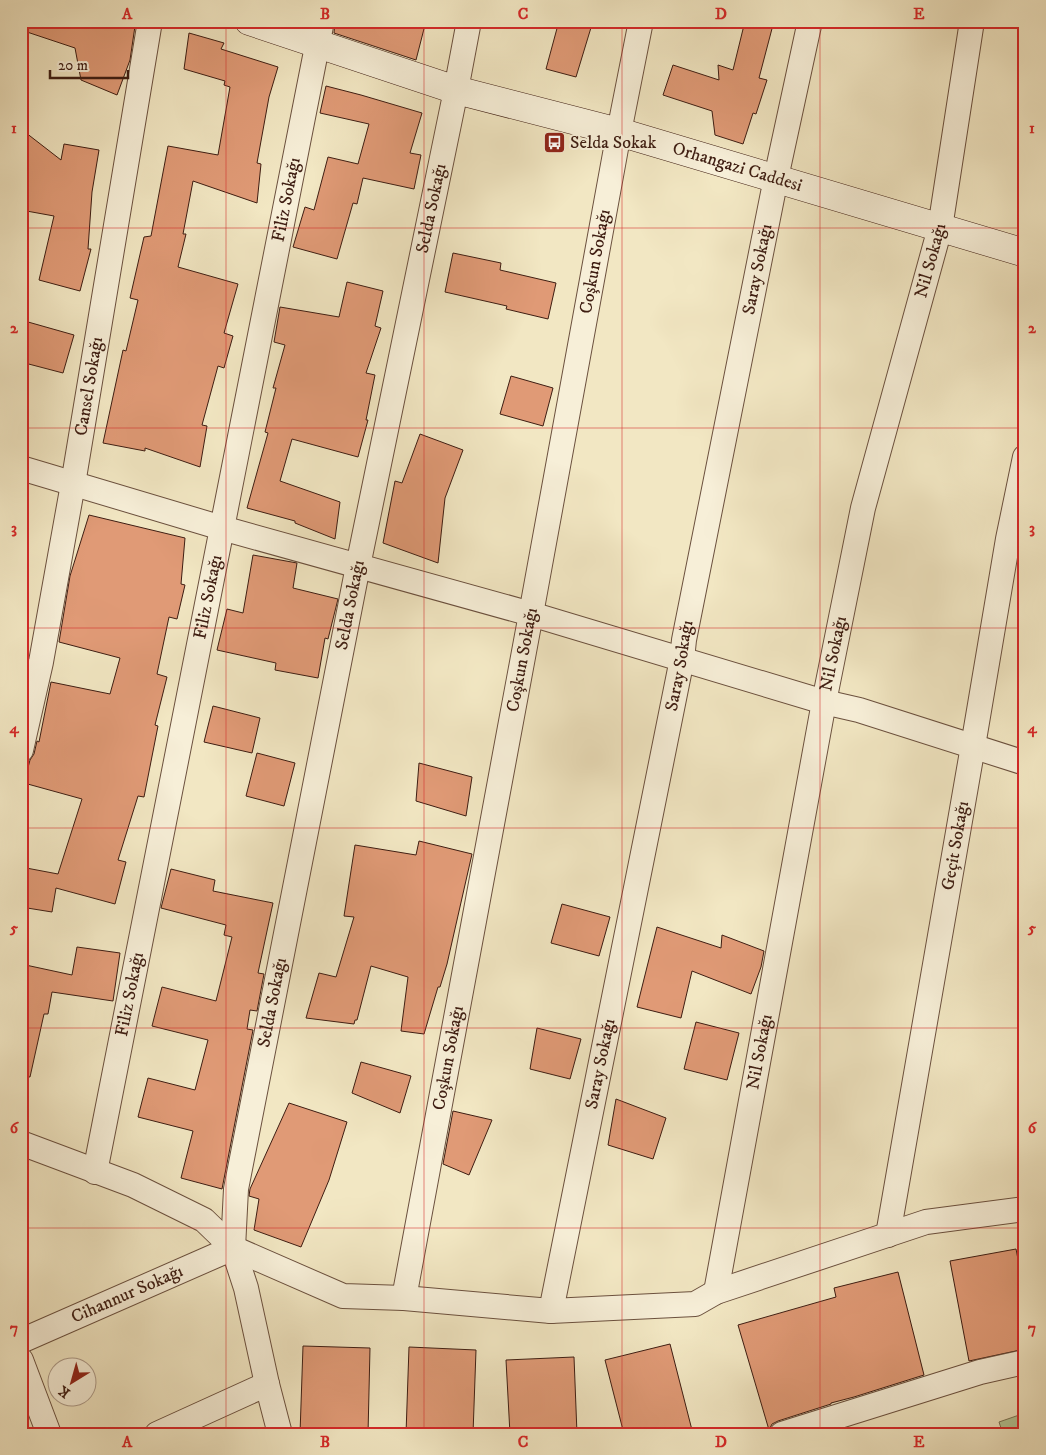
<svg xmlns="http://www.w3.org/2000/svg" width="1046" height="1455" viewBox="0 0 1046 1455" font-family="'IM FELL DW Pica',serif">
  <rect width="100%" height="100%" fill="#f2e7c3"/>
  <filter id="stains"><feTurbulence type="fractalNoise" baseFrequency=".004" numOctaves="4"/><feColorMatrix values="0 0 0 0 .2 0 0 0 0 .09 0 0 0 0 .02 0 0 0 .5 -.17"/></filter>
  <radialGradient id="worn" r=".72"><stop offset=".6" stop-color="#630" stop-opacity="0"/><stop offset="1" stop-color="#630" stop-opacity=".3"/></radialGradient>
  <!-- green -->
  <path fill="#b6c797" stroke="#7a7254" d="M1025,1413v21h-22l-4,-12z"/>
  <!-- building -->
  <g fill="#e09a76" stroke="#3e1d12">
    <path d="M21,21h101l13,5 -5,34 -13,35 -36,-15 -6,-32 -54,-18z"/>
    <path d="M335,21h91l-10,39 -82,-27z"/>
    <path d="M559,21h34l-17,56 -30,-8z"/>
    <path d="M745,21h29l-15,57 8,2 -11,34 -3,-1 -10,31 -28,-9 -3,-24 -49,-16 10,-30 46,15 -1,-15 15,5z"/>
    <path d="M189,33l35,10 -3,6 57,18 -9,30 -12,66 4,1 -4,39 -64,-22 -10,53h3l-8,33 60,17 -14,49 9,3 -9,32 -6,-2 -16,59 5,1 -7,41 -55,-19v3l-42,-8 20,-93 3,1 12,-51 -8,-2 14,-61 7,-1 17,-90 50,9 12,-68 -6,-2 1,-4 -41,-12z"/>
    <path d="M326,86l35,9 61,18 -12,40 11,2 -7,34 -51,-11 -6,26 -4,-1 -16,56 -44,-12 12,-40 9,3 14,-53 30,7 11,-40 -49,-11z"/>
    <path d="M21,129l40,31 3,-16 35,6 -7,42 -4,57h3l-11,42 -41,-11 15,-64 -33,-6z"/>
    <path d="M453,253l48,10 -1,7 56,13 -8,36 -42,-10 1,-3 -62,-14z"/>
    <path d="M347,282l36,9 -8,35 6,2 -15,45 9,2 -9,45h2l-10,37 -66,-18 -12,42 60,21 -5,37 -40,-16v-2l-48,-13 21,-75 -3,-1 11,-44h-3l12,-43 -11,-3 6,-35 59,10z"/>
    <path d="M21,320l53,15 -11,38 -42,-11z"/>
    <path d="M511,376l42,12 -10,38 -43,-12z"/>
    <path d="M420,434l43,16 -18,48 -7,65 -55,-20 12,-62 7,2z"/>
    <path d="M89,515l96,23 -4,46 4,1 -8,34 -8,-2 -12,57 10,3 -12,48 3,1 -14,71 -6,-1 -20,64 8,2 -11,42 -59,-16 -4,24 -31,-5v-40l37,7 24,-75 -58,-16 6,-23 4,-6 3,-13 2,1 12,-60 59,12 10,-36 -61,-16 11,-66z"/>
    <path d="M253,555l44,8 -4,25 45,11 -10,40 -3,-1 -7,40 -43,-8 1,-7 -59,-13 10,-41 16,4z"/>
    <path d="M213,706l47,12 -8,35 -48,-11z"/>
    <path d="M257,753l38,10 -11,43 -38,-10z"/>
    <path d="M419,763l53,14 -6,39 -50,-15z"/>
    <path d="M419,841l53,13 -25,110 -7,23h-2l-14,47 -23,-3 7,-54 -37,-11 -14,54h-2l-1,4 -48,-6 13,-45 17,4 18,-60 -10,-1 11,-71 61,10z"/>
    <path d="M171,869l44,11 -2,11 60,12 -15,70 6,1 -7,37 -7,-1 -3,19 6,1 -31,159 -41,-11 12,-47 -55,-14 10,-39 47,12 13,-50 -56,-14 10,-39 54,14 16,-64 -8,-2 2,-10 -65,-17z"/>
    <path d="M562,904l48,13 -11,39 -48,-13z"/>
    <path d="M657,927l64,21 1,-13 42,16 -3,16 -10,27 -59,-23 -11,47 -44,-11z"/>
    <path d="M77,947l43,6 -7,48 -61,-9 -4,22h-4l-14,63 -9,-1v-112l51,11z"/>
    <path d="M696,1022l43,11 -12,47 -43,-11z"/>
    <path d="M537,1028l44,11 -11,40 -40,-10z"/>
    <path d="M361,1062l50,14 -11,37 -48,-20z"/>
    <path d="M616,1099l50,19 -13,41 -45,-14z"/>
    <path d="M289,1103l58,19 -18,58 -28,67 -47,-17 5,-31 -10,-3 1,-7z"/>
    <path d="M453,1111l39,9 -23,55 -26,-11z"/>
    <path d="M1016,1249l9,46v54l-56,12 -19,-100z"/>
    <path d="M898,1272l26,103 -70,22 -23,6v1l-53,17 -6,3 -3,6 -31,-105 98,-28 -2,-9z"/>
    <path d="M670,1344l23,90h-69l-19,-74z"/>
    <path d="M303,1346l67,2 -2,86h-68z"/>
    <path d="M409,1347l67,3 -3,84h-67z"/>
    <path d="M574,1357l3,77h-67l-4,-74z"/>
  </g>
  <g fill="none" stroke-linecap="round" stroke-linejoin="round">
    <defs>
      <g id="street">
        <path d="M21,468l201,60 309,86 293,88 35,8 166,53"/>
        <path id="s1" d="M21,750l20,-88 32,-178 77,-463"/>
        <path d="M21,1143l112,42 71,35 29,28 110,48 61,2 147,13 144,-7 21,-12 210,-70 99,-13"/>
        <path id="s2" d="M95,1172l227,-1151"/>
        <path id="s3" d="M888,1235l85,-489 35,-207 17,-82"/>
        <path id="s4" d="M716,1292l108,-590 39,-194 77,-280 32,-207"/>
        <path id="s5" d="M404,1298l127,-684 88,-482 22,-111"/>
        <path id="s6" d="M551,1311l131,-652 2,-19 92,-462 34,-157"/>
        <path id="s7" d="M21,1341l212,-93"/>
        <path d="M21,1360l28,74"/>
        <path d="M157,1434l110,-50"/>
        <path id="s8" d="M280,1434l-13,-50 -21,-96 -13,-40 3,-59 122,-623 98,-476 13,-69"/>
        <path d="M782,1434l198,-62 45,-10"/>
      </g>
      <g id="secondary">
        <path id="s9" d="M249,21l207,69 163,42 406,121"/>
      </g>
    </defs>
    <!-- street casing -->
    <use href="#street" stroke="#6b503e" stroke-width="26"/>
    <!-- secondary casing -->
    <use href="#secondary" stroke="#3e1d12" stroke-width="29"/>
    <!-- street -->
    <use href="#street" stroke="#f7efd8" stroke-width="24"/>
    <!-- secondary -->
    <use href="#secondary" stroke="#f7efd8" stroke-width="28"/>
  </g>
  <!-- grid -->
  <path fill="none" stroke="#d62828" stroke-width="1" stroke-opacity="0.55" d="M226,21v1413M424,21v1413M622,21v1413M820,21v1413M21,228h1004M21,428h1004M21,628h1004M21,828h1004M21,1028h1004M21,1228h1004"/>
  <!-- icons -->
  <defs>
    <symbol id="bus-square" viewBox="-11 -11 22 22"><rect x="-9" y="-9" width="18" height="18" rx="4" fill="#8f2418" stroke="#f7efd8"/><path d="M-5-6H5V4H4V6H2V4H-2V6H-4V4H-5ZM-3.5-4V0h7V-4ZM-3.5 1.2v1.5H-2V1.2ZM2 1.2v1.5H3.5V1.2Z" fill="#fff"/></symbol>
  </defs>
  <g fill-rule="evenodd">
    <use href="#bus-square" x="542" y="130" width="25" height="25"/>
  </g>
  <g text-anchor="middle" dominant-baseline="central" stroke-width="4" stroke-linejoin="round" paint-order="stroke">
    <!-- poi labels -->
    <g font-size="18" fill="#3e1d12" stroke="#f7efd8" text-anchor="start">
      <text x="570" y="143">Selda Sokak</text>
    </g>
    <!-- street labels -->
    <g font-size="18" fill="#3e1d12" stroke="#f7efd8">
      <text stroke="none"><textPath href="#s9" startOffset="510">Orhangazi Caddesi</textPath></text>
      <text stroke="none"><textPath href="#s2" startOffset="991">Filiz Sokağı</textPath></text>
      <text stroke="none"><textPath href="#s8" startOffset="1251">Selda Sokağı</textPath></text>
      <text stroke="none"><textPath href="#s4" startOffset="1054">Nil Sokağı</textPath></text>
      <text stroke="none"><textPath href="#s5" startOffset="1054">Coşkun Sokağı</textPath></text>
      <text stroke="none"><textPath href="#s6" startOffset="1062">Saray Sokağı</textPath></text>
      <text stroke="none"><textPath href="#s1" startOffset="370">Cansel Sokağı</textPath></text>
      <text stroke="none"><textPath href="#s2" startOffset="586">Filiz Sokağı</textPath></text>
      <text stroke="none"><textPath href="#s8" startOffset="846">Selda Sokağı</textPath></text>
      <text stroke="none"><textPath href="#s4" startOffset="649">Nil Sokağı</textPath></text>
      <text stroke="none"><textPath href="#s5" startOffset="649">Coşkun Sokağı</textPath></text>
      <text stroke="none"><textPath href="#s6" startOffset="658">Saray Sokağı</textPath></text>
      <text stroke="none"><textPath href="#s3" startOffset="395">Geçit Sokağı</textPath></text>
      <text stroke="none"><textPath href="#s2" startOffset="181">Filiz Sokağı</textPath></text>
      <text stroke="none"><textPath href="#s8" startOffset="441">Selda Sokağı</textPath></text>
      <text stroke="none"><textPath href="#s4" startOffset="244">Nil Sokağı</textPath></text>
      <text stroke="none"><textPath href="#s5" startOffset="244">Coşkun Sokağı</textPath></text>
      <text stroke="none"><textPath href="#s6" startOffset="252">Saray Sokağı</textPath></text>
      <text stroke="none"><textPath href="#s7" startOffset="116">Cihannur Sokağı</textPath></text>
    </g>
  </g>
  <!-- margin -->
  <rect width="1046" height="1455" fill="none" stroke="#f2e7c3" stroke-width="55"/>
  <!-- north arrow -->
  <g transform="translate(72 1382) rotate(217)"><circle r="24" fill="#f7efd8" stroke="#ad9b89"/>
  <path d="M0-4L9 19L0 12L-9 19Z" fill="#8f2418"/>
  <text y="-8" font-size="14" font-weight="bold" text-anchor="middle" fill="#3e1d12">K</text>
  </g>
  <!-- scale -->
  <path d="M50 70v8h78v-8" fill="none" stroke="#3e1d12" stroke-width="2.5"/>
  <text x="58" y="70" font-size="15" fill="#3e1d12" stroke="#f7efd8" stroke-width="4" paint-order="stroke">20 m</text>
  <rect x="28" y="28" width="990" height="1400" fill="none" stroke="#d62828" stroke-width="2"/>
  <g font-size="16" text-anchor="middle" font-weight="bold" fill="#d62828">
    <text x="127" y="19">A</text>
    <text x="325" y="19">B</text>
    <text x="523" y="19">C</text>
    <text x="721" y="19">D</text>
    <text x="919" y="19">E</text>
    <text x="14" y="133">1</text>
    <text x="1032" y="133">1</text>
    <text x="14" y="333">2</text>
    <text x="1032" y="333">2</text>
    <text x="14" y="533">3</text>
    <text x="1032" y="533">3</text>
    <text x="14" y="733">4</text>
    <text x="1032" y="733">4</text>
    <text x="14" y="933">5</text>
    <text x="1032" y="933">5</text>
    <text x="14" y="1133">6</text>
    <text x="1032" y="1133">6</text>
    <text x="14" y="1333">7</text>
    <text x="1032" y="1333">7</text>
    <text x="127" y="1447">A</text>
    <text x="325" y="1447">B</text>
    <text x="523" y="1447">C</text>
    <text x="721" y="1447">D</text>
    <text x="919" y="1447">E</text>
  </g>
  <rect width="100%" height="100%" filter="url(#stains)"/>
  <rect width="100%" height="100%" fill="url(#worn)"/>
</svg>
